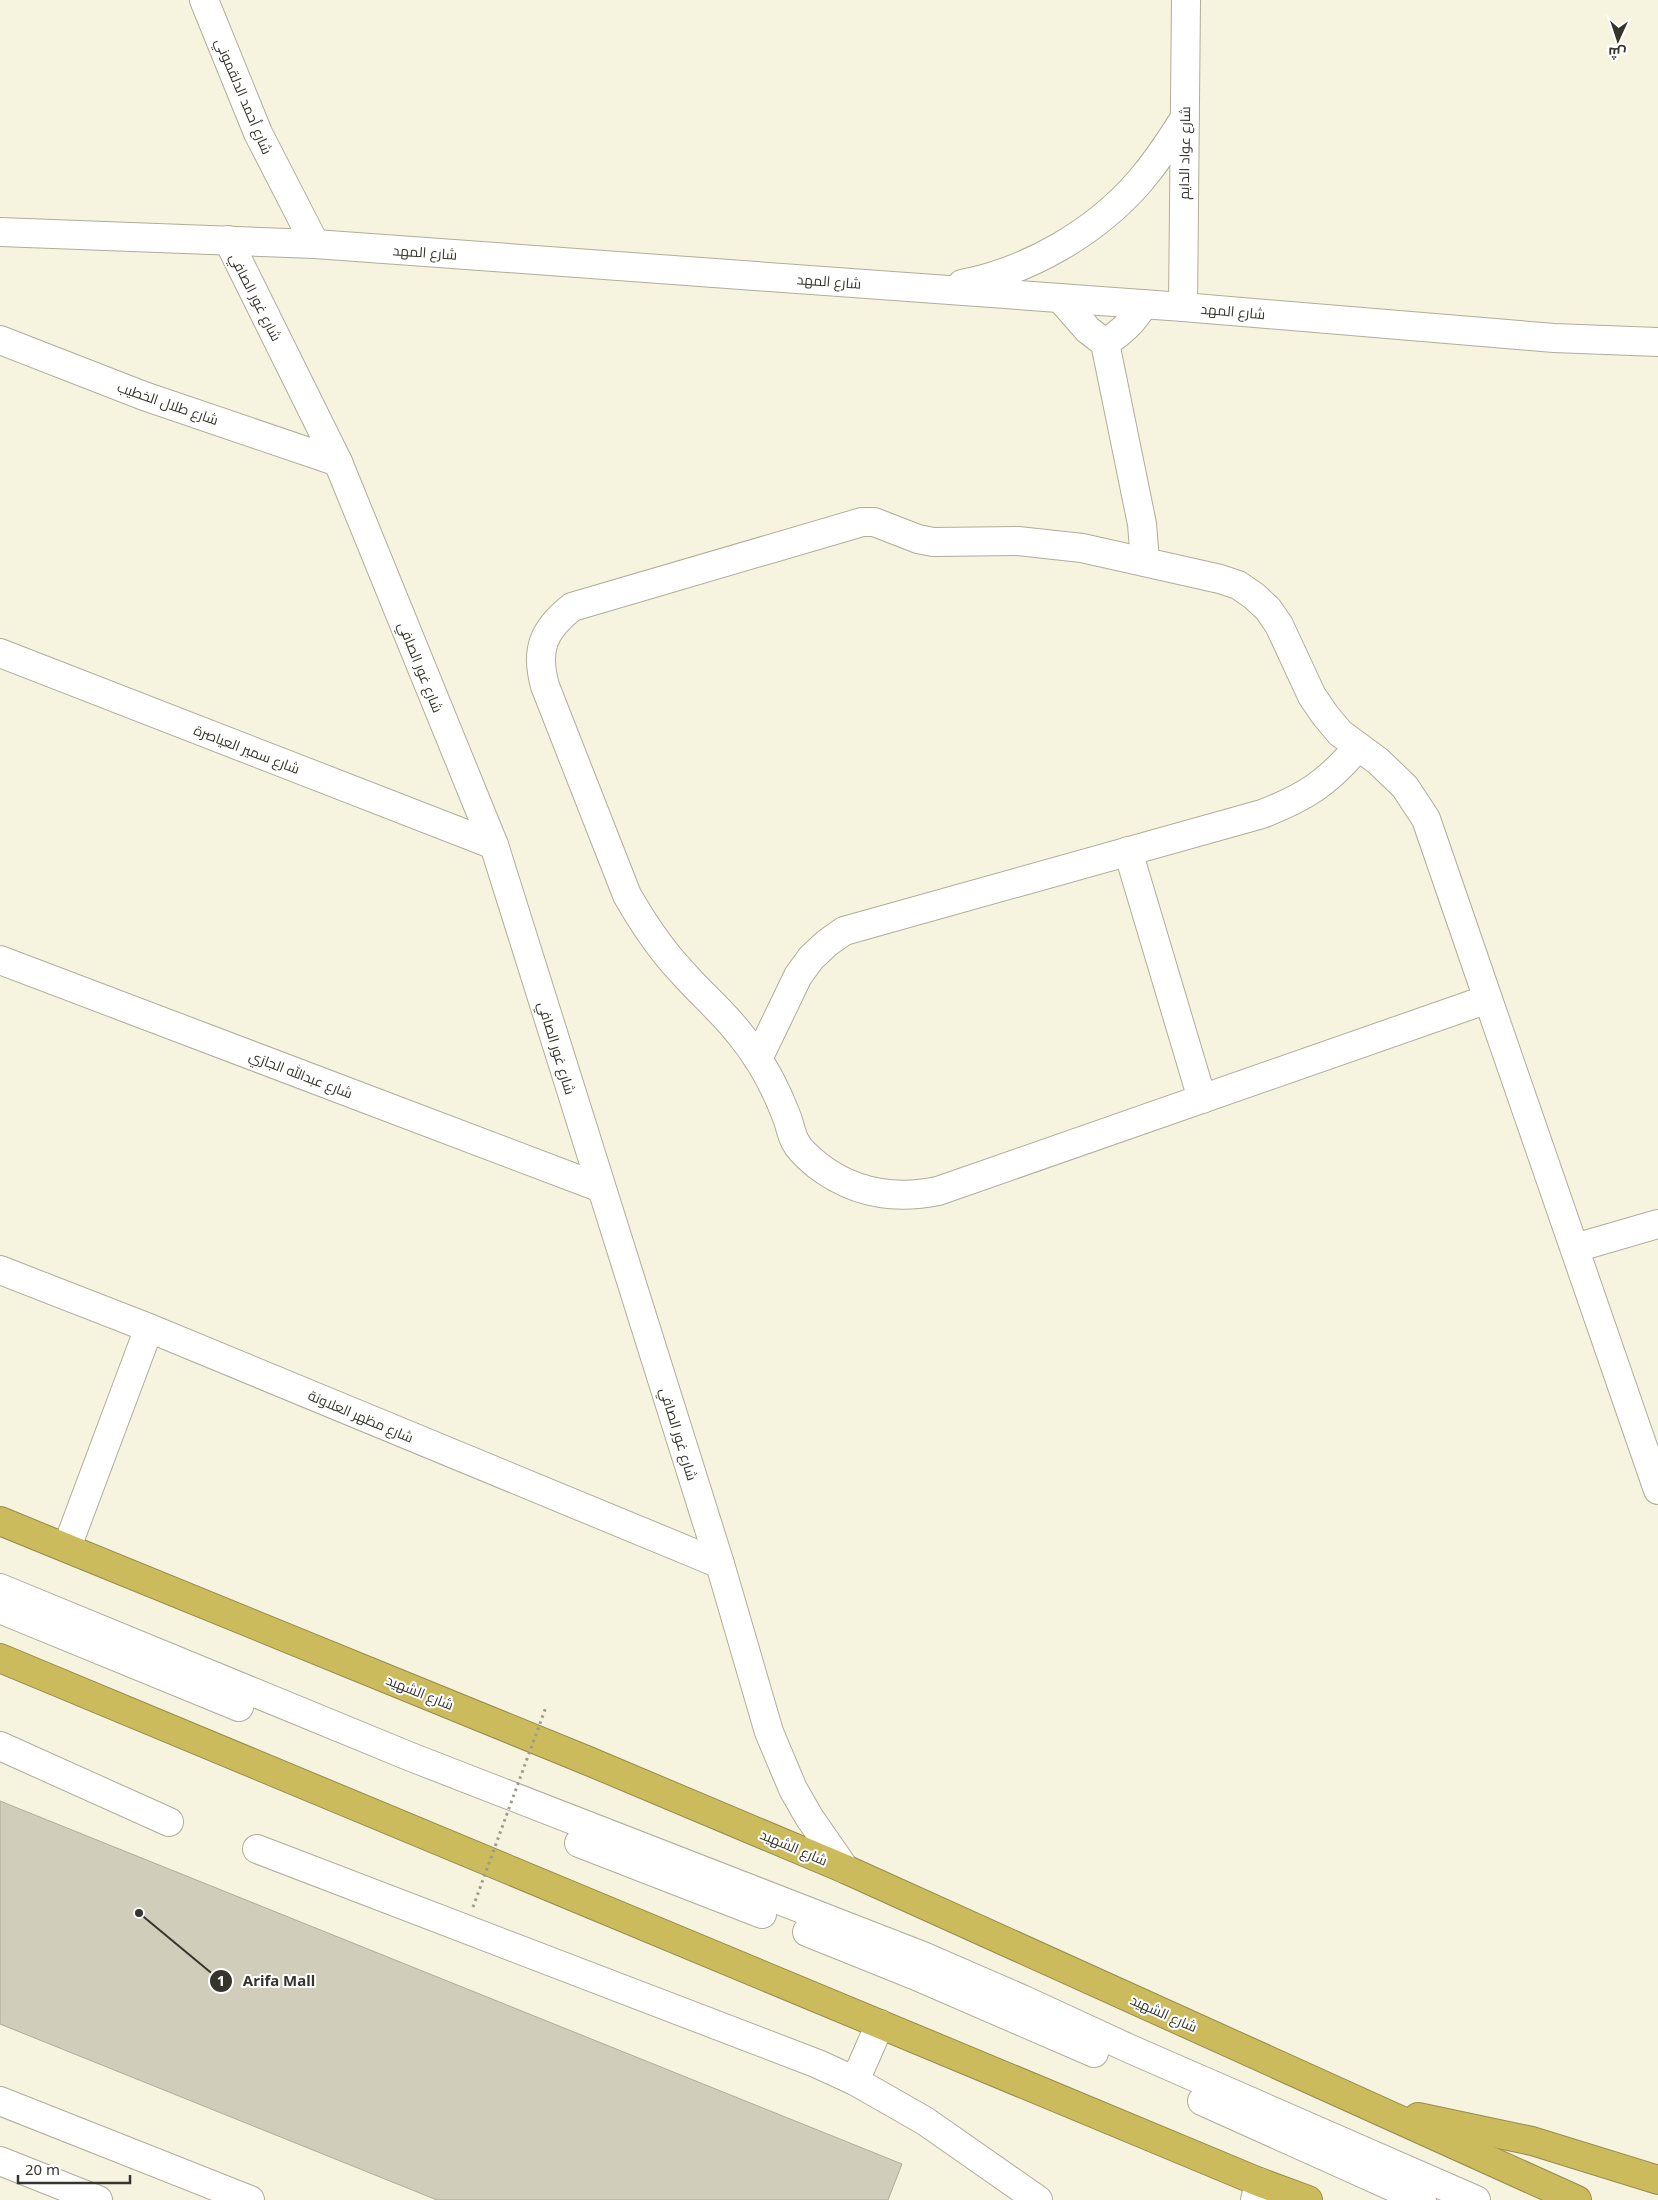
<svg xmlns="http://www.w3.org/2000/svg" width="1658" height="2200" viewBox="0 0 1658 2200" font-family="'Noto Sans',Cairo,sans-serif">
  <rect width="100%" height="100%" fill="#f6f3df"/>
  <!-- building -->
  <path fill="#d0cdba" stroke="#afac99" d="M0,1801l902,363 -14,36h-451l-437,-176z"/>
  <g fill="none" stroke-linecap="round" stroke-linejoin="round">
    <defs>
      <g id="minor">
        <path d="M204,0l54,133 57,111"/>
        <path d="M0,232l315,12 868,63 371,31 104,4"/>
        <path d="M228,240l110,222 156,383 226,719 49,168 24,57 16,28 36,52"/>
        <path d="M962,284c67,-13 134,-52 178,-103 17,-20 31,-41 44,-62"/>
        <path d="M1060,298l28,32 17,13 37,181 3,37"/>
        <path d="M1183,307l3,-307"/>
        <path d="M0,340l144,56 194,66"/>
        <path d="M1105,343c17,-11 28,-21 39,-39"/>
        <path d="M862,522h12l44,17 15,3 85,-1 64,7 138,31 18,6 16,11 14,13 11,16 33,71 13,19 15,18 38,28 27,26 21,32 62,180 -550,192c-44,9 -85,2 -121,-26 -7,-6 -17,-14 -21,-22 -5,-8 -6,-19 -10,-28 -11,-29 -27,-58 -47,-82 -17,-22 -39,-40 -57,-61 -22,-23 -39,-49 -55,-77l-82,-209c-10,-36 -2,-56 27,-79z"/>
        <path d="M0,653l494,192"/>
        <path d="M1128,851l74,248"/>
        <path d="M0,960l601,228"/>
        <path d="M1488,999l170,491"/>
        <path d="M758,1059l40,-83 13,-18 16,-15 17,-12 418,-117c44,-17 65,-31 95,-66"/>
        <path d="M1575,1248l83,-24"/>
        <path d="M0,1270l149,58 571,236"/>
        <path d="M67,1547l82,-219"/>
        <path d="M0,1588l411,169 512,199 99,43 106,49 348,152"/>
        <path d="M0,1609l239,98"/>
        <path d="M0,1746l169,76"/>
        <path d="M579,1843l183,71"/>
        <path d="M257,1849l561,215 37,17 70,40 113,79"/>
        <path d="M807,1932l107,43 180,78"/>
        <path d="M855,2081l25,-57"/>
        <path d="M0,2101l250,99"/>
        <path d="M1202,2101l220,99"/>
        <path d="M0,2161l98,39"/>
        <path d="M1255,2200l4,-18"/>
      </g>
      <g id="highway">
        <path d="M0,1521l586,239 259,109 732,331"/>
        <path d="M0,1658l1259,524 49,18"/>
        <path d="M1418,2117l114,24 126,39"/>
      </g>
    </defs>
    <!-- minor casing -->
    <use href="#minor" stroke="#b0ad9a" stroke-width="30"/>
    <!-- highway casing -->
    <use href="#highway" stroke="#978c4c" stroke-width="30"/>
    <!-- minor -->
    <use href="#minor" stroke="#fff" stroke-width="28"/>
    <!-- highway -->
    <use href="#highway" stroke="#cbbb5c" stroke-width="28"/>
    <!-- path-bridge -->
    <path stroke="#9d9b8d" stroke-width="3" stroke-dasharray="2.5 4" stroke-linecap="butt" d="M473,1907l73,-200"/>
  </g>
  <g text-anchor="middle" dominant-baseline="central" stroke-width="4" stroke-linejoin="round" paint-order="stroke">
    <!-- street labels -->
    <g font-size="14" fill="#36352d" stroke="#fff">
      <text transform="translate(244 96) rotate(67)">شارع أحمد الدلقموني</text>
      <text transform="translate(1184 153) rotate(-89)">شارع عواد الدايم</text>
      <text transform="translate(425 252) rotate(4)">شارع المهد</text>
      <text transform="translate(829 281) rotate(4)">شارع المهد</text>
      <text transform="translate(256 297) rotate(63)">شارع غور الصافي</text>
      <text transform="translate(1233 311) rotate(5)">شارع المهد</text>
      <text transform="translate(168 403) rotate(19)">شارع طلال الخطيب</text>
      <text transform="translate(421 667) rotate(68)">شارع غور الصافي</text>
      <text transform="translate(247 749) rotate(21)">شارع سمير العياصرة</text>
      <text transform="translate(557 1048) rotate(73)">شارع غور الصافي</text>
      <text transform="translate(301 1074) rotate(21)">شارع عبدالله الجازي</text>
      <text transform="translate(361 1416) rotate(23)">شارع مظهر العلاونة</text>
      <text transform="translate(679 1434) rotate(73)">شارع غور الصافي</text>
      <text transform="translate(420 1692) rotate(22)">شارع الشهيد</text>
      <text transform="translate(794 1847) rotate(23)">شارع الشهيد</text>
      <text transform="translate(1164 2013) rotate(24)">شارع الشهيد</text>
    </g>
  </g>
  <!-- callouts -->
  <path fill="none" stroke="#36352d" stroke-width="2" d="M139 1913L221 1981"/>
  <g fill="#36352d" stroke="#fff" stroke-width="2">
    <circle cx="139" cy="1913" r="5"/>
    <circle cx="221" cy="1981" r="12"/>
  </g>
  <g font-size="15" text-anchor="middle" font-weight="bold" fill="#fff">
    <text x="221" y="1986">1</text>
  </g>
  <g font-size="15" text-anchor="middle" font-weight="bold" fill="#36352d" stroke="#fff" stroke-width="4" stroke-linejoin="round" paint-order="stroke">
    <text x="279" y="1986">Arifa Mall</text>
  </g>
  <!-- north arrow -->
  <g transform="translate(1618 40) rotate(183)" stroke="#ffffff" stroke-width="4" paint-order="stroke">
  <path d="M0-4L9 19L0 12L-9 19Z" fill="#36352d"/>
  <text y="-8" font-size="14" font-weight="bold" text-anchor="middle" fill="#36352d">ش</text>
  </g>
  <!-- scale -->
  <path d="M18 2175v8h112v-8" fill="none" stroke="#36352d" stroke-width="2.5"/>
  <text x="25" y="2175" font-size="15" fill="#36352d" stroke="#ffffff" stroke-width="4" paint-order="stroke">20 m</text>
</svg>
